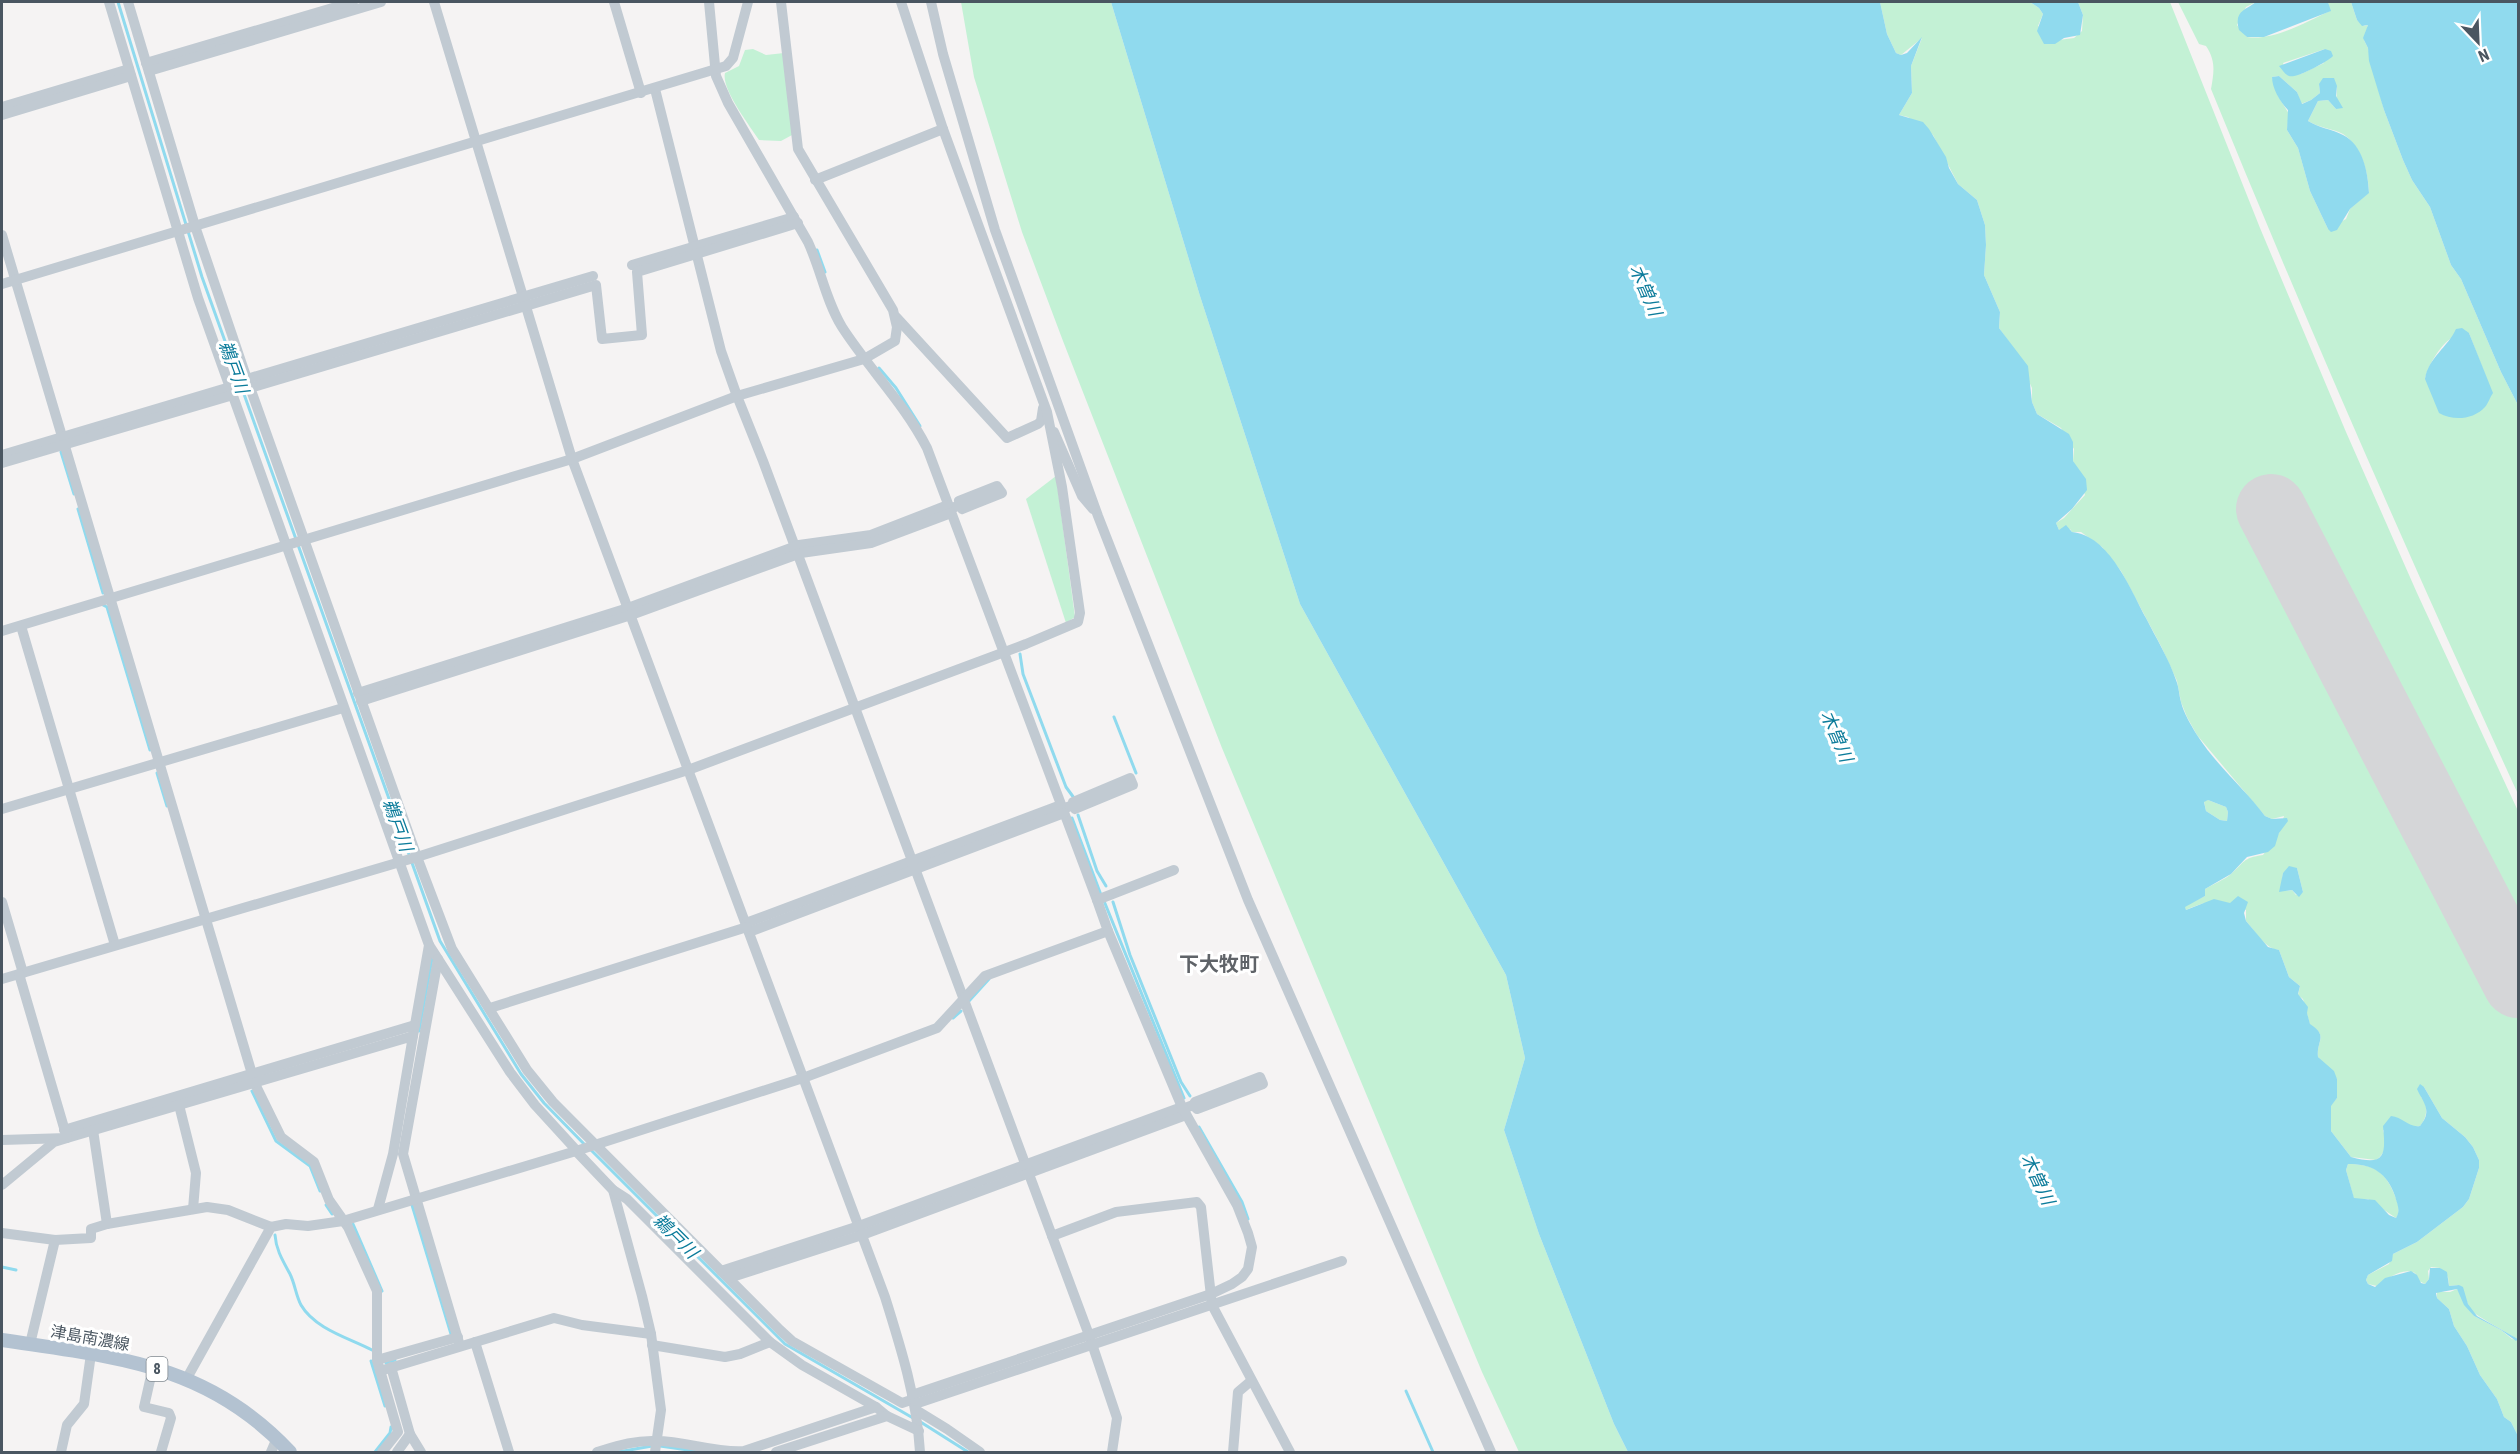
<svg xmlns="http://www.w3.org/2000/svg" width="2520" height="1454" viewBox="0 0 2520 1454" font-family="'Roboto Condensed','Noto Sans JP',sans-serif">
  <rect width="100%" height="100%" fill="#f5f3f3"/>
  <!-- green -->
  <g fill="#c3f1d5" fill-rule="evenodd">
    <path d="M961,2h150l89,294 100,308 206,371 19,83 -21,72 35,104 75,190 14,28h-109l-37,-80 -260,-624 -159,-407 -41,-109 -48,-155z"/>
    <path d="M1880,2h150l9,6 4,6 -5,12 21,14 15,-2 8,-7 1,-16 -5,-13h92l90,226 86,204 71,161 101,218v528c-4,-2 -43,-24 -46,-28 -6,-8 -7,-18 -13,-26l-10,1 -1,-9 -8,-9 -9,-1 -3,4 1,8 -4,5 -6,-3 -4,-8c-13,-6 -28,6 -38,13l-9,-2 -2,-4 2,-5 21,-11 4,-10 24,-12 46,-35 6,-8 10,-31v-8l-6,-13 -8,-10 -23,-19 -18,-31 -3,10c8,8 6,21 -1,29l-37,4c4,12 4,22 -7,30l-25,-3 -20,-26v-26l6,-7v-19l-19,-22c-2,-16 11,-21 -8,-32l-7,-26 -5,-4 2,-9 -11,-9 -10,-27c-14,-1 -24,-19 -33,-29v-11c-25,-11 -36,-11 -60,0l-2,-4 21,-10v-7c8,-5 19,-9 26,-15 14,-12 11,-16 32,-19l16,-22 5,-17 -12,3 -7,-3 -68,-81 -10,-18 -6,-15 -4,-21 -16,-35 -40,-75 -19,-24 -21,-15h-9l-2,-3 -11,1 -3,-7 8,-5 21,-23 -12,-34 1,-12 -13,-21 -24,-14 -5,-12v-14l-20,-42 -13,-18 1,-16 -16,-37 2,-30 -1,-20 -8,-25 -19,-16 -25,-49 -25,-18 -9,-2 13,-22 -1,-27 11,-28 -21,17 -5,-2 -9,-19zM2297,868l6,24 -7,3 -4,-5 -5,1 -5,-11 1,-7z"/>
    <path d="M2178,2h78l-10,5 -9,18 10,12c27,4 59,-15 83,-26l-2,-9h23l6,18 7,6 4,-1 -4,15 4,8 16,62 19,50 9,20 18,27 21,58 10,14 40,93 17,33v389c-107,-233 -210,-467 -307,-705 3,-17 5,-28 -5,-43l-7,-2zM2325,49l-1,14 -23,11 -14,1 -4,-12zM2279,76l18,16 4,12 10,-4 9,-7 -1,-9 18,2 -1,23 -8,-9 -10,1 -10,20c11,7 26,8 35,13 19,13 25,37 26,58l-19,17 -4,10 -18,10 -18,-38 -12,-43 -11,-18 2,-16 -11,-18 -6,-19zM2469,333l23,60 -4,8 -63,-22c2,-12 15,-33 25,-40 5,-3 13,-4 19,-6z"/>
    <path d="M753,49l13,6 18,-2 8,82 -11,6 -22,-1c-9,-14 -38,-51 -34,-67l14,-7 6,-16z"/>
    <path d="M1056,476l19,141 -9,6 -40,-124z"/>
    <path d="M2208,800l18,7 2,5 -1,9 -7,-1 -14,-9 -2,-10z"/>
    <path d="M2348,1164c26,0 38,8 47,32 3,8 6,15 1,22l-28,-19h-14l-8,-29z"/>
    <path d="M2457,1289l17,27 27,14 11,9 6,1v96l-7,-14 -7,-5 -7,-18 -17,-24 -13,-29 -13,-20 -5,-17 -12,-11v-6h13z"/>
  </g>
  <!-- water -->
  <g fill="#90daee" fill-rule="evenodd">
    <path d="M1111,2h769l7,32 9,19 5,2 6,-2 15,-16 -11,29 1,27 -13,22 24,7 6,7 17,28 3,11 9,16 19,16 8,25 1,20 -2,30 16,37 -1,16 29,38 4,36 5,12 32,20 4,8v19l13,18 1,11 -15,19 -16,14 3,7 7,-5 6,7c37,3 59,58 74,86 10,20 23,41 30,62 3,7 3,15 5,22 3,12 10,23 16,33 19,30 47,53 68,81l7,3 15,-1 1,3 -9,12 -4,13 -7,6 -21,5 -16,17 -26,15v7l-20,11 1,3 28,-11 16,4 8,-7 10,6 -4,11 2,8 22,26 11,3 10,27 11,9 -2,8 10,13 -1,6 3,11c19,12 6,17 8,33l16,14 3,8v19l-6,8v25l20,26c34,9 35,-1 32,-31l8,-10c12,1 18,12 29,10 13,-16 3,-23 -3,-37l3,-5 4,3 18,31 23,19 8,10 6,13v8l-10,31 -6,8 -46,35 -24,12 -1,7 -24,14 -2,5 2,4 7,3 10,-9 26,-7 6,4 4,8 4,1 4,-5 1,-11h10l7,4 2,14 10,-1 4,2 5,17 9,12 41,23 -2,2 -15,-11 -27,-14 -10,-11 -7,-16 -21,4 1,5 12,11 5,17 13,20 13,29 17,24 7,18 7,5 7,14v16h-890l-14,-28 -75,-190 -35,-104 21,-72 -19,-83 -206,-371 -100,-308zM2208,800l18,7 2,5 -1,9 -7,-1 -14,-9 -2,-9zM2348,1164c25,0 39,9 47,32 2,8 6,14 1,22l-7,-3 -14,-15 -21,-2 -8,-28z"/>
    <path d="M2030,2h48l5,13 -3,20 -16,3 -9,6h-11l-7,-13 6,-17 -4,-6z"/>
    <path d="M2256,2h72l3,9 -67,26h-17l-8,-7c-5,-19 5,-19 17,-28z"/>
    <path d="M2351,2h167v403l-17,-33 -40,-93 -10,-14 -21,-58 -18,-27 -9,-20 -19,-50 -15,-49 -1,-13 -5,-10 5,-13 -6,1 -5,-6z"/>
    <path d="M2325,49l6,2 2,5c-6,6 -37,23 -44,20 -4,-1 -7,-7 -10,-10z"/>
    <path d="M2279,76l18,16 5,12 9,-4 9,-7 -1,-9 4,-6h11l3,8 -1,10 7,12 -7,1 -8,-9 -10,1 -10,20c11,7 24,8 35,14 20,10 25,37 26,58l-19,16 -13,21 -6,2 -3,-3 -18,-38 -12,-43 -11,-18 1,-20c-8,-8 -16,-22 -16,-33z"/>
    <path d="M2462,328l7,5 24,60c-3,4 -5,11 -8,14 -12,13 -32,14 -46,6l-14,-34c3,-21 23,-32 31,-50z"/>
    <path d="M2289,866l8,2 6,24 -4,5 -7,-7 -13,2 4,-19z"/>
  </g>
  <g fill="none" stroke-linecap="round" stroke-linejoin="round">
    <!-- stream -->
    <g stroke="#90daee" stroke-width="3">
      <path d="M118,2l84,275 238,664 81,133 23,29 42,43"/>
      <path d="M817,250l8,22"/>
      <path d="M879,368l17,20 24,38"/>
      <path d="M61,452l13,42"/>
      <path d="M78,509l25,84"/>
      <path d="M103,605l4,2 43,143"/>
      <path d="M1020,654l3,20 43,113 8,11"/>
      <path d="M1114,717l22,56"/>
      <path d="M157,773l10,33"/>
      <path d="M1078,815l19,56 9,15"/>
      <path d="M1072,818l29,77"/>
      <path d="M1104,901l80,197"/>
      <path d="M1113,902l17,53 51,127 9,14"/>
      <path d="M969,1001l20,-22"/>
      <path d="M953,1018l8,-7"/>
      <path d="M419,1031l13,-72"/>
      <path d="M252,1091l24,50 34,25 10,25"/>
      <path d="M1199,1127l43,75 6,17"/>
      <path d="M591,1150l194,194 128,74"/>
      <path d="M326,1205l6,9"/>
      <path d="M412,1205l39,129"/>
      <path d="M353,1224l29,67"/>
      <path d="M275,1235c1,15 8,26 15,39 5,10 6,22 11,31 14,24 48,33 71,45"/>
      <path d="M2,1267l14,3"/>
      <path d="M371,1361l14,45"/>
      <path d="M386,1363l9,-3"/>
      <path d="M1406,1391l27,61"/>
      <path d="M919,1421l49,31"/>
      <path d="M660,1446l42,6"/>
      <path d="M375,1452l15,-19 1,-6"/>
      <path d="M618,1452l34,-6"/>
    </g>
    <!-- runway -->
    <path stroke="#d5d6d8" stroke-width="70" d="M2271,509l247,474"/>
    <!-- minor -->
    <g stroke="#c1cad2" stroke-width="10">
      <path d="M109,2l89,296 231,647 -16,91"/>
      <path d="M128,2l67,224 52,153 170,478 35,92 75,121 26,32 227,228 12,11 110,62 12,-4"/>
      <path d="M434,2l138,457 313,838c16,51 32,102 35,155"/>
      <path d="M614,2l27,91"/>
      <path d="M709,2l7,74 12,27 80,139c13,28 18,59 34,85 27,42 62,76 85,121l170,452"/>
      <path d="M931,2l12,52 52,176 103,286 150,384 243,552"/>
      <path d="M146,63l207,-61"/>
      <path d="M149,71l232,-69"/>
      <path d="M655,89l66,262 16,45 26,65 326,874 28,83 -5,34"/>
      <path d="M2,107l127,-38"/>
      <path d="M2,115l129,-39"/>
      <path d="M815,180l128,-51"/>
      <path d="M2,235l253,849 26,53 33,25 15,38 19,27 29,64v69l21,72 -16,20"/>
      <path d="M632,265l162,-48"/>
      <path d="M2,284l724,-218 7,-8 15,-56"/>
      <path d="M896,317l111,121 31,-14 3,-3 2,-13"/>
      <path d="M247,379l346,-103"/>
      <path d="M250,388l346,-103 6,54 40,-4 -5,-63 161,-49"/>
      <path d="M1054,432l28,64 11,13"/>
      <path d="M2,455l228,-68"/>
      <path d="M2,463l231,-68"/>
      <path d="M950,509l10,-4 2,4 40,-16 -5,-7 -38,15 1,4"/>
      <path d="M21,626l94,319"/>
      <path d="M2,631l570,-172 165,-63 127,-37 31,-18 2,-14 -4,-17 -95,-161 -17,-147"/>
      <path d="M358,693l270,-85 171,-63 72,-10 77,-30"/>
      <path d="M361,701l270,-86 170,-62 70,-10 80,-30"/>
      <path d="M2,809l341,-101"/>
      <path d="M1063,809l10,-4 2,4 58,-24 -3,-7 -57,24v3"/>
      <path d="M2,902l21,71"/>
      <path d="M746,923l315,-118"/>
      <path d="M749,932l315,-119"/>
      <path d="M429,945l9,14 -35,195 57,192"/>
      <path d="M438,959l72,113 25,33 42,46"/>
      <path d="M2,979l415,-122 271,-87 338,-126 52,-22 2,-9 -18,-126 -15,-75 -104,-283 -42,-127"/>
      <path d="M490,1008l257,-81"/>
      <path d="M179,1105l17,68 -3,36"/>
      <path d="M1183,1109l10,-4 4,4 66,-25 -3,-7 -65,25 -2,3"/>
      <path d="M64,1130l351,-105"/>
      <path d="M93,1130l14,94"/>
      <path d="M2,1140l65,-2 346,-102 -20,118 -15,55"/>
      <path d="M576,1151l37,39 29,106 9,38 10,76 -6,42"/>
      <path d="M2,1185l52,-43 13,-4 -48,-164"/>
      <path d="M613,1190l14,9 143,143 32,23 74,42"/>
      <path d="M2,1233l53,7 36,-2v-9l16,-5 100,-17 21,3 43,17"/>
      <path d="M1052,1236l64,-24 81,-10 4,5 11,98 78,147"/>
      <path d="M721,1271l138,-45 323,-119"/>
      <path d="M729,1278l133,-43 324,-120"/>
      <path d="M475,1342l34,110"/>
      <path d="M30,1344l25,-104"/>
      <path d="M652,1345l73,12 15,-3 30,-12"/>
      <path d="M377,1360l81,-23"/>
      <path d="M153,1367l-9,40 25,6 2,5 -10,34"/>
      <path d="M391,1367l19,67"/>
      <path d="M380,1371l174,-53 28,7 69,9"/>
      <path d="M187,1378l84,-151 15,-3 22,2 35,-5 233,-70 227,-73 134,-50 48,-52 123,-45 -11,-31 77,-30"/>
      <path d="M912,1395l299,-101 21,-10 10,-7 6,-8 4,-22 -4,-14 -11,-28 -55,-98 -74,-176"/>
      <path d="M915,1404l427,-143"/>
      <path d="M916,1410l31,19 33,23"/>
      <path d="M61,1452l6,-27 17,-21 7,-50"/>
      <path d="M271,1452l6,-14"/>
      <path d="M397,1452l13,-18 11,18"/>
      <path d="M597,1452c20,-6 38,-12 59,-11 30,0 58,12 88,10l132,-44 11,9"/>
      <path d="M776,1452l111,-36 32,15"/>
      <path d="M1233,1452l5,-60 13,-11"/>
    </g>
    <!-- major -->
    <path stroke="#b3c2d1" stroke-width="14" d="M2,1340c112,17 205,23 288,112"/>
  </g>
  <g text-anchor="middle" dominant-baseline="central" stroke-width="6" stroke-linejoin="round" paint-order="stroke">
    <!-- shield labels -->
    <rect fill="#fff" stroke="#808990" stroke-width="1.5" x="146.5" y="1357" width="21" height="24" rx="4.5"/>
    <g font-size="15" font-weight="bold" fill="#4a5661">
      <text x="157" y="1369">8</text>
    </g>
    <!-- street labels -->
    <g font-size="16" fill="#4a5661" stroke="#fff">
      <text transform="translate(90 1338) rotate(10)">津島南濃線</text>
    </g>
    <!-- water labels -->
    <g font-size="18" font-style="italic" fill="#0c7c9b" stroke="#fff">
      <text transform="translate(1646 290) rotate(67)">木曽川</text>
      <text transform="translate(234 367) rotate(70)">鵜戸川</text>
      <text transform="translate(1837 736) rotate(67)">木曽川</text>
      <text transform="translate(398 825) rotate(70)">鵜戸川</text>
      <text transform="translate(2038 1179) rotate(65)">木曽川</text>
      <text transform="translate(676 1236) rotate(45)">鵜戸川</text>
    </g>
    <!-- quarter labels -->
    <g font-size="20" font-weight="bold" fill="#5f6368" stroke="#fff">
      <text x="1219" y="964">下大牧町</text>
    </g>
  </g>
  <!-- border -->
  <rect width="2520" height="1454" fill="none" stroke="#4a5661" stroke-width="6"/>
  <!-- north arrow -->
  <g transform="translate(2478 42) rotate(157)" stroke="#ffffff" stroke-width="4.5" paint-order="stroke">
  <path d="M0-4.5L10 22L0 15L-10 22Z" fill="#4a5661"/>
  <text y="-9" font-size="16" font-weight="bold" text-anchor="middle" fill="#4a5661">N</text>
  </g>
</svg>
